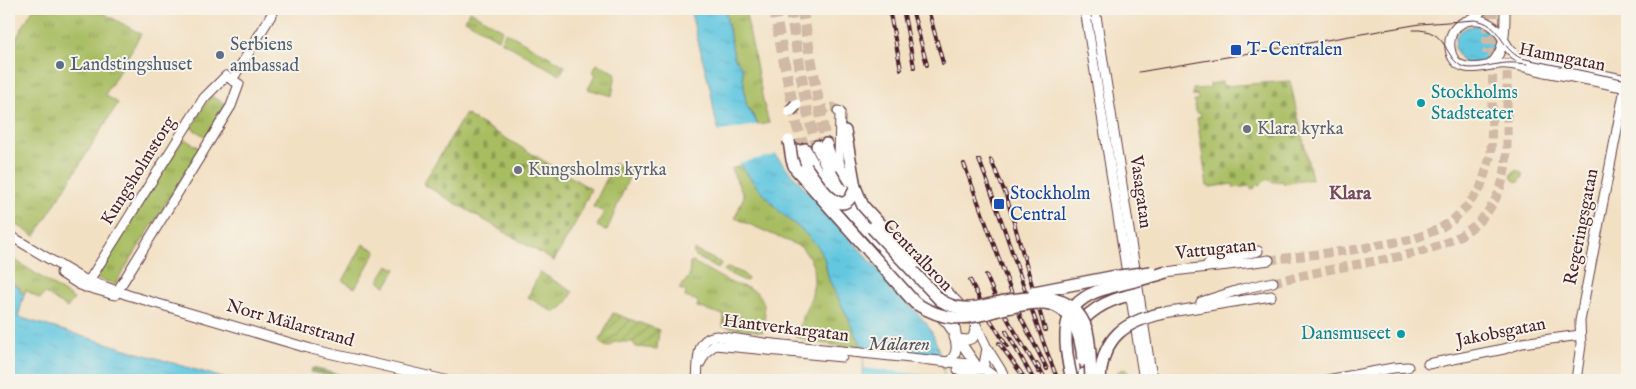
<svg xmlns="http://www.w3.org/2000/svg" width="1636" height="389" viewBox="0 0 1636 389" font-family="'IM FELL English',serif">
  <defs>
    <pattern id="grass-dots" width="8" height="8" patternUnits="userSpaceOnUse" patternTransform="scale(1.25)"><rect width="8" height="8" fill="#a8bd62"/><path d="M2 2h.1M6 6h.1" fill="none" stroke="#8b9951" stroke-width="1.8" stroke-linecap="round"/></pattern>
    <pattern id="forest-firs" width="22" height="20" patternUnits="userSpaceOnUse" patternTransform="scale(1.25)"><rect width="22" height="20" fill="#86a458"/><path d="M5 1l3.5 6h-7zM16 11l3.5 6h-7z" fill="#708549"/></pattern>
    <pattern id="cemetery-stones" width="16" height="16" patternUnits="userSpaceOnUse" patternTransform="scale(1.25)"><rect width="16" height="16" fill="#a8bd62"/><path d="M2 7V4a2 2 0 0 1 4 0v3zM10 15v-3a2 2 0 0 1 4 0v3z" fill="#8b9951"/></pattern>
    <pattern id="park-tufts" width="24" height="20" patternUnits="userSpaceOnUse" patternTransform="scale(1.25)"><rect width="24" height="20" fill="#a8bd62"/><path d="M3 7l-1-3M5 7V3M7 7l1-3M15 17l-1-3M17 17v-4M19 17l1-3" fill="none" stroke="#8b9951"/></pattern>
    <pattern id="garden-furrows" width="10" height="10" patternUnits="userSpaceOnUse" patternTransform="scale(1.25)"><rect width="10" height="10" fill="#a8bd62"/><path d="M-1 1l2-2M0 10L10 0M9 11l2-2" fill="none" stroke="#8b9951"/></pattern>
    <pattern id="water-ripples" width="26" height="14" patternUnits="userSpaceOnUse" patternTransform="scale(1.25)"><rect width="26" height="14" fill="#63c7e0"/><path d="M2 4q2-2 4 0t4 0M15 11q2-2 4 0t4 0" fill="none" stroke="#57aac0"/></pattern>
  </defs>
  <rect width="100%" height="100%" fill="#f7f3e8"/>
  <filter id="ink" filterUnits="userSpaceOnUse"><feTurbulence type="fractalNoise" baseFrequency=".02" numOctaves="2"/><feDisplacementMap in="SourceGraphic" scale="10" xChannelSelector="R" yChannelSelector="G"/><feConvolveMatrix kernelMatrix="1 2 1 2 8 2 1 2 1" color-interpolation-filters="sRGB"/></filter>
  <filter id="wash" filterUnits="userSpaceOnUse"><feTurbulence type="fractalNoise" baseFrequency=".0096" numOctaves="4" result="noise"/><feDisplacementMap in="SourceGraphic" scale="20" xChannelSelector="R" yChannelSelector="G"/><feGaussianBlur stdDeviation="1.12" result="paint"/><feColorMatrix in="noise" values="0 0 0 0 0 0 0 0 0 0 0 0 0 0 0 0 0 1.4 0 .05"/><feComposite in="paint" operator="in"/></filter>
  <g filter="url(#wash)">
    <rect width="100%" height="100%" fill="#f2e0c3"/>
    <!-- grass -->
    <g fill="url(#grass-dots)" stroke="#796e46">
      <path d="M694,250l28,13 -3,5h-3l-22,-13z"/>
      <path d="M727,268c7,1 19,5 21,12l-3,1 -20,-9 -1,-2z"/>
      <path d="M1125,369l6,6 -1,5h-13v-8l4,-2z"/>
    </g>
    <!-- forest -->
    <path fill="url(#forest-firs)" stroke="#686242" d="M312,368l50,12h-15l-36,-8z"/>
    <!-- cemetery -->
    <g fill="url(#cemetery-stones)" stroke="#796e46">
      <path d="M1290,81l22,98 -28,5 -1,-3 -10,1 -6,-3 -5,5 -7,1v3l-4,1 -1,-3 -16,2 -1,-4 -23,3 -3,-1 -10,-68 4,-1 -1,-4h-4l-2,-12 4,-1 -1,-5 -4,1v-7l17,-1v-4l12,-2 1,4z"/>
      <path d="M465,114l126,75 -13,29 -24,43 -131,-77z"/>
    </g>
    <!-- park -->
    <g fill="url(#park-tufts)" stroke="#796e46">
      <path d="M33,9h63l45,25 -36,61 13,8 -83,133 -26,-16v-169z"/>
      <path d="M725,9h20l19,96 5,18 -10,2 -13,-21 -4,-37 -8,-10z"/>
      <path d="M470,11l33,19 -5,9 -33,-19z"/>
      <path d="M506,32l59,34 -5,9 -59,-34z"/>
      <path d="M597,64l19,9 -4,23 -24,-7 8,-15 -4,-2z"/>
      <path d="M211,96l15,8 -20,33 -15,-9z"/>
      <path d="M186,140l12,7 1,4 -84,133 -19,-6 86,-137z"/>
      <path d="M614,163l17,9 -24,59 -10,-5 7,-14 -11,-5z"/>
      <path d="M742,165l10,16 37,39 16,12 14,16 5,10 5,22 35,70 -56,-9 -13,-5 17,-41 2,-14 -1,-15 -4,-9 -8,-10 -66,-29 9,-22 -13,-27z"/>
      <path d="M363,244l13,7 -21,37 -12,-7z"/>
      <path d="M9,256l65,43 -7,9 -22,-15 -5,6 -14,-9 -2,5 -4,-4 -1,-4 -10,-5z"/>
      <path d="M693,262c14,7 27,16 41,22 6,2 13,3 19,6 15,7 12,29 10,42l-40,-6 1,-11 -27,-8 1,-6 -13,-4 1,-6 -7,-2 10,-12 1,-14z"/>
      <path d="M540,272l33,20c-16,30 -20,19 -45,5z"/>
    </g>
    <!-- garden -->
    <g fill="url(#garden-furrows)" stroke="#796e46">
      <circle cx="1517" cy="176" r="5.5"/>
      <path d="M613,313l46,17 -2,19 -21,-2 -3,-5h-19l-3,4 -4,1 -8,-5z"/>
    </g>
    <!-- pitch -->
    <path fill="#a8bd62" stroke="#796e46" d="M388,265l8,4 -10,17 -8,-5z"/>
    <!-- water -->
    <g fill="url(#water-ripples)" stroke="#567386">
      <path d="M690,9h35l9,48 8,10 4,37 30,52 150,167c12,17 15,37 19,57l-82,-1 1,-29 -35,-70 -5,-22 -5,-10 -14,-15 -25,-21 -28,-31 -33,-49 -4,-15 -4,-25z"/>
      <path d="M1484,25l10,6c10,25 -10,41 -32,30l-7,-13 1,-12c7,-9 16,-11 28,-11z"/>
      <path d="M9,282l10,5 1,4 4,4 -6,22 212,63h-221z"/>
    </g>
    <!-- pier -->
    <g fill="#f2e0c3">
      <path d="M761,124l17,30 -39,9 -22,-31z"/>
      <path d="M864,350l76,7 4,20 -80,-9z"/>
    </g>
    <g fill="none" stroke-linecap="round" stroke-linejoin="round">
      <!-- ferry -->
      <path stroke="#525161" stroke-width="1" stroke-dasharray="6 5" stroke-linecap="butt" d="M197,378v2"/>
    </g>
  </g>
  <g filter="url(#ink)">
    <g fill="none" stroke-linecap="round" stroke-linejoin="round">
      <!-- secondary-tunnel -->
      <g stroke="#d0b9a5" stroke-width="9" stroke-dasharray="9 4.5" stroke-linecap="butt">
        <path d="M1486,9l1,45"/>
        <path d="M821,114l4,-5 8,-2 5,4"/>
        <path d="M1269,260l83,-10 61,-11 26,-10 14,-9 14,-14 13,-17 11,-34 3,-146"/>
        <path d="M1273,282c28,-6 57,-13 86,-18 59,-11 129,-18 145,-89 4,-20 3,-41 3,-61 0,-24 0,-48 1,-73"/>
      </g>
      <!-- highway-tunnel -->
      <g stroke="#d0b9a5" stroke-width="11" stroke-dasharray="11 5.5" stroke-linecap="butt">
        <path d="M774,9l22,114 9,26"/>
        <path d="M790,9l18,106 9,31"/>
        <path d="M802,9l24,135"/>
      </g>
      <defs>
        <g id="secondary">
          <path d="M1085,9l59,371"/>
          <path d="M1095,9l55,357 4,14"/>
          <path d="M1469,20l8,-5 6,-6"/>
          <path d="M1490,65c16,-14 15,-36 15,-56"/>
          <path d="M232,80l43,-71"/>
          <path d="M1627,80l-106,-22c-17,-8 -16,-24 -30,-33 -18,-13 -44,-1 -41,23 1,9 6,17 16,19 14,3 28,-5 41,-3 13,1 26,5 38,8 27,5 55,10 82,16"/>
          <path d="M838,111l2,1 -1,49 2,7 13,21"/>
          <path d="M9,235l72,43 47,17 183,54 134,31"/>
          <path d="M879,255l50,51"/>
          <path d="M912,255l53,55 11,15 11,23 -3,17 -3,5h-23"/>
          <path d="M1208,264l12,-5 38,-8"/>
          <path d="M1167,272c34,-5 68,-7 102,-12"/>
          <path d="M61,273l19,12 35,10"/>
          <path d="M85,287l119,-189 22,-22 13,8 -8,22 -113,184 -7,4"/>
          <path d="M1201,302l41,-13 31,-7"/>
          <path d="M952,312l5,27 11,1 5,-2 3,-13"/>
          <path d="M1164,313l107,-17"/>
          <path d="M939,315l8,8 30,43"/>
          <path d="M987,348l20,32"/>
          <path d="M700,363l6,-11 9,-7 127,12"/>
          <path d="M948,363c9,-8 10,-16 6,-26"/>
          <path d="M1428,364l76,-15 18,-6 58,-8"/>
          <path d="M964,373l13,7"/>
          <path d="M697,380c2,-17 -3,-42 20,-44l47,7 205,21 12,3 18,13"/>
          <path d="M1327,380l66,-12 15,-1"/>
          <path d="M1576,380l5,-35 -1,-24 46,-238"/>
        </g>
        <g id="highway">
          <path d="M845,131l10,56"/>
          <path d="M826,144l7,21"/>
          <path d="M817,146l12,24 13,22"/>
          <path d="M805,149l10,19 23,30 96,105"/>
          <path d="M797,150l9,17"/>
          <path d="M846,191l21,30"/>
          <path d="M1074,369c-1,-10 -3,-24 1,-35 8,-22 33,-34 55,-39"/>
          <path d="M1084,374v6"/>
        </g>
      </defs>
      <!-- secondary casing -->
      <use href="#secondary" stroke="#633c42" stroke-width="11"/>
      <!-- highway casing -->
      <use href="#highway" stroke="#633c42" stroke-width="14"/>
      <!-- secondary -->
      <use href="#secondary" stroke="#fff" stroke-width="9"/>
      <!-- highway -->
      <use href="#highway" stroke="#fff" stroke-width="11"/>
      <!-- tram -->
      <g stroke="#4a1f2b" stroke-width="1">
        <path d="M1413,30c37,-2 30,30 51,37 12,3 24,-2 35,-3 10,-2 19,-1 28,0"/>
        <path d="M1139,72l281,-48 55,-4c27,4 24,28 46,38l106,22"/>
      </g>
      <defs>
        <g id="rail">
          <path d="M889,9l12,60"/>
          <path d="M903,9l11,58"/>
          <path d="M912,9l15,56"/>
          <path d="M928,9l15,54"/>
          <path d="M979,160c29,72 49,148 79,220"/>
          <path d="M991,160l15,35 39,135"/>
          <path d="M964,164l57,154 26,51"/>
          <path d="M986,275l12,28 41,69"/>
          <path d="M970,280l21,41 16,25"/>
          <path d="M1006,331l28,49"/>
          <path d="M999,343l27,37"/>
          <path d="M1037,364l9,16"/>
        </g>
      </defs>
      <!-- rail casing -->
      <use href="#rail" stroke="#4a1f2b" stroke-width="4"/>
      <!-- rail -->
      <use href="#rail" stroke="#f7f3e8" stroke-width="2" stroke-dasharray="5.5" stroke-linecap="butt"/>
      <defs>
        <g id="highway-bridge">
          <path d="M790,111l6,-6"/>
          <path d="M789,141l3,19 3,8 120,135c30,19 50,18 83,7"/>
          <path d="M806,167c10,14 38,60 49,20"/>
          <path d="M855,187l8,19 52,57"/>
          <path d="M872,228l68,72c8,5 16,8 25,8 10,1 21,-3 30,-5 34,-7 79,-15 92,28 4,15 3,33 4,49"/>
          <path d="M1034,292l77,-15 40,-5"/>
          <path d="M998,310c14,-3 29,-7 43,-7 31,0 40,32 42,57"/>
          <path d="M1072,380c-24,-98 25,-85 95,-108"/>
          <path d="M1100,380c2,-43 25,-59 64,-67"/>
        </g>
      </defs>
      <!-- highway-bridge casing -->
      <use href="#highway-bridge" stroke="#633c42" stroke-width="14" stroke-linecap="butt"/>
      <!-- highway-bridge -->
      <use href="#highway-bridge" stroke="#fff" stroke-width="11"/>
    </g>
  </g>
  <!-- markers -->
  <g fill="#1a4fb4" stroke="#f7f3e8" stroke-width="2">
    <rect x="1230" y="44" width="12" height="12" rx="2.5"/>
    <rect x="993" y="198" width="12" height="12" rx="2.5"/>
  </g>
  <g fill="#5c6f8a" stroke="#f7f3e8" stroke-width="2">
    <circle cx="220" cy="55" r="5"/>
    <circle cx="60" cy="65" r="5"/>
  </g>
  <g fill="#0f9aa8" stroke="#f7f3e8" stroke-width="2">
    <circle cx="1421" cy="103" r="5"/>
    <circle cx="1401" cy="334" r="5"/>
  </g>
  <g fill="#6b7280" stroke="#f7f3e8" stroke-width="2">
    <circle cx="1247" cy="129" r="5"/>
    <circle cx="518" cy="170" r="5"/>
  </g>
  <g text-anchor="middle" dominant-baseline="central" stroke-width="4" stroke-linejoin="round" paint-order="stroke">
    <!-- service labels -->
    <g font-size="18" fill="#4e5e75" stroke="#f7f3e8" text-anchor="start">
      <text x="230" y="45">Serbiens<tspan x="230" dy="21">ambassad</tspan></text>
      <text x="70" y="65">Landstingshuset</text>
    </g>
    <!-- transit labels -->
    <g font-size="18" fill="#164399" stroke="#f7f3e8" text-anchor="start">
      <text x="1247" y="50">T-Centralen</text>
      <text x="1010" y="194">Stockholm<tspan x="1010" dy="21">Central</tspan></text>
    </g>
    <!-- street labels -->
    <g font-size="18" fill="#4a1f2b" stroke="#f7f3e8">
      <text transform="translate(1562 58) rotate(11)">Hamngatan</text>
      <text transform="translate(139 171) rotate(-58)">Kungsholmstorg</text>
      <text transform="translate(1140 192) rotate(82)">Vasagatan</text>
      <text transform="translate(1582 227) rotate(-79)">Regeringsgatan</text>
      <text transform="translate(1216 250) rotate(-6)">Vattugatan</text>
      <text transform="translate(917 256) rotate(46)">Centralbron</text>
      <text transform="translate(290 324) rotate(16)">Norr Mälarstrand</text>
      <text transform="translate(786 329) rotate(7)">Hantverkargatan</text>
      <text transform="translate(1501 333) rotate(-11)">Jakobsgatan</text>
    </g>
    <!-- culture labels -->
    <g font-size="18" fill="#0d838f" stroke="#f7f3e8" text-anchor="start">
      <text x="1431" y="93">Stockholms<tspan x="1431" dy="21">Stadsteater</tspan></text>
      <text x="1391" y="334" text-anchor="end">Dansmuseet</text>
    </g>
    <!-- worship labels -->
    <g font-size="18" fill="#5b616d" stroke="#f7f3e8" text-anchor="start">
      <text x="1257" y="129">Klara kyrka</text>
      <text x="528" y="170">Kungsholms kyrka</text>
    </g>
    <!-- neighbourhood labels -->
    <g font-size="19" font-weight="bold" fill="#76495e" stroke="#f7f3e8">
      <text x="1350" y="194">Klara</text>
    </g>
    <!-- water labels -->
    <g font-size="19" font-style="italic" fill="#525161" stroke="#f7f3e8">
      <text x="899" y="345">Mälaren</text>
    </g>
  </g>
  <!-- margin -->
  <rect width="1636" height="389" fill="none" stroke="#f7f3e8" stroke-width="30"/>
</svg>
